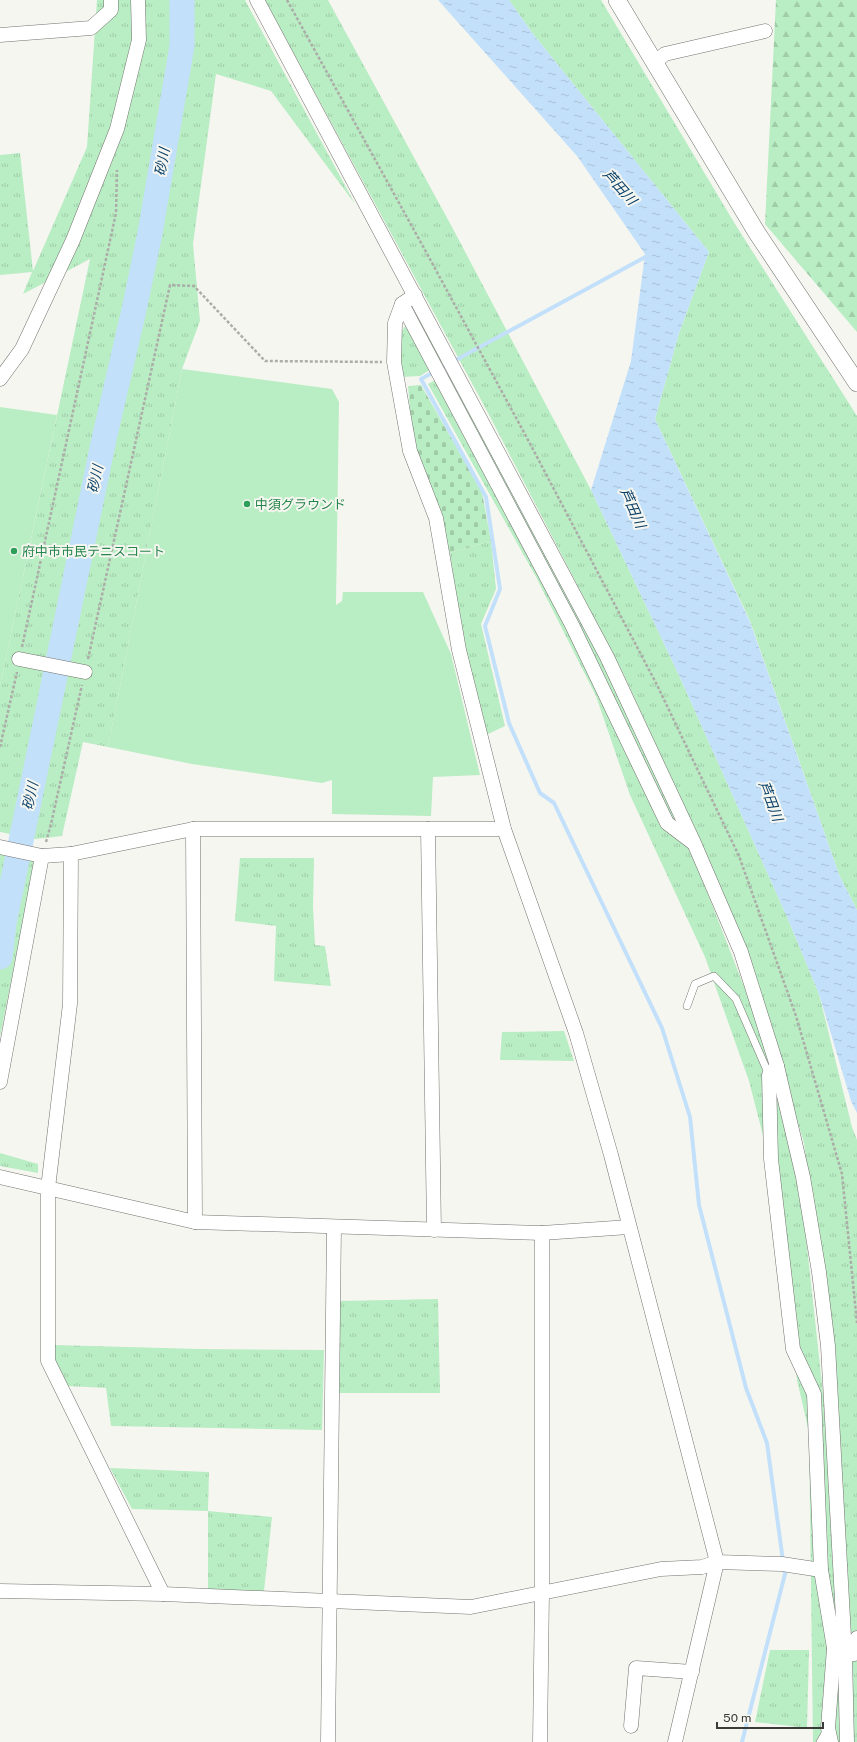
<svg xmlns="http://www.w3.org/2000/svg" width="857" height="1742" viewBox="0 0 857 1742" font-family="'Public Sans','Noto Sans JP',sans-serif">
  <defs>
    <pattern id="grass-tufts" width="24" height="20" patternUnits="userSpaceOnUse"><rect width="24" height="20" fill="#b9edc3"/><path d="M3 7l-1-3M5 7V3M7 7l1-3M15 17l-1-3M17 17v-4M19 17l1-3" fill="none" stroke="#a0cca8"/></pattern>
    <pattern id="forest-firs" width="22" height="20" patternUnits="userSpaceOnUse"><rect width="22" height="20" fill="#b9edc3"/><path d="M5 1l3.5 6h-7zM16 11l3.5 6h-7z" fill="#a0cca8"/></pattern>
    <pattern id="cemetery-stones" width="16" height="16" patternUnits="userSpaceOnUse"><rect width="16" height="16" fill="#b9edc3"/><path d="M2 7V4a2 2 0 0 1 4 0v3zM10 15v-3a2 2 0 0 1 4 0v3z" fill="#a0cca8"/></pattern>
    <pattern id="water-ripples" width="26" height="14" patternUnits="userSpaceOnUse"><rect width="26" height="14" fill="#c3e0fa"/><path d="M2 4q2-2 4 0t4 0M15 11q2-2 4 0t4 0" fill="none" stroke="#a8c1d7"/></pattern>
  </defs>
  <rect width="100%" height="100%" fill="#f6f6f1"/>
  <!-- grass -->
  <g fill="url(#grass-tufts)">
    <path d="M97,0h148l110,204 -84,-113 -55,-17 -23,170 7,77 -18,48 -74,378 -25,-5 -21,94 -26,3 -36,-7v-146l90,-427 -67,35 9,-22 -32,3v-120l20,-2 13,118 54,-124z"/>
    <path d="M265,0h63l124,227 139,263 86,181 110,246 32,77 33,133 5,13v602h-4l-4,-146 -15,-237 -30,-216 -57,-188 -29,-74 -94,-206 -137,-264z"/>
    <path d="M509,0h92l134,224 122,192v494l-17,-33 -90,-256 -95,-202 24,-86 30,-81 -176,-218z"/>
    <path d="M414,312l7,4 23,45 -24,15 -19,1 -2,-41z"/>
    <path d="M449,373l156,292 94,206 65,167 37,154 23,210 14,239 2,101h-27l-4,-310 -12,-52 -18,-182 -30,-117 -44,-124 -75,-162 -34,-99 -60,-119 -108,-193z"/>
    <path d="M491,541l5,48 -15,35 24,102 -19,9 -25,-99 -11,-83z"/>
    <path d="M0,853l35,7 -35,177z"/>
    <path d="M240,858h74l-1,49 2,38 10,1 6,40 -57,-5 2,-55 -41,-5z"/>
    <path d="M564,1031l10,30 -74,-1 2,-28z"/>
    <path d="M0,1153l38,11v9l-38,-7z"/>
    <path d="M438,1299l2,94h-101l-1,-92z"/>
    <path d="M54,1345l146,4 124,1 -2,80 -211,-4 -5,-38 -38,-2 -14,-25z"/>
    <path d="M110,1468l99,4 -1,39 64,6 -8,74h-56v-80l-76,-2z"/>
    <path d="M770,1650h39l-2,78 -52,-6z"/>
  </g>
  <!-- forest -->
  <path fill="url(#forest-firs)" d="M776,0h81v332l-92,-108z"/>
  <!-- cemetery -->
  <path fill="url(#cemetery-stones)" d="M421,385l61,107 9,49 -41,12 -37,-107 -5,-60z"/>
  <!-- garden -->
  <g fill="#b9edc3">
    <path d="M182,369l150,20 7,13 -3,203 6,-4 1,-9h80l28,62 29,121 -47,2 -2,39 -99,-2v-34l-10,3 -130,-19 -84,-17z"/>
    <path d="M0,407l57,8 -57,271z"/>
  </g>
  <!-- water -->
  <path fill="url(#water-ripples)" d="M438,0h71l24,34 176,218 -30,81 -24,86 95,203 90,255 17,33v203l-6,-12 -32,-107 -32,-77 -110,-246 -86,-181 40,-129 14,-107 -68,-98z"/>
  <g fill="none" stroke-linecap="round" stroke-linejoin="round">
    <!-- stream -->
    <g stroke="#c3e0fa" stroke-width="4">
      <path d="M649,255l-228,124 65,118 14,92 -15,37 24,97 31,70 14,10 108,225 28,89 9,88 47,183 21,55 16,118"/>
      <path d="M742,1742l43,-168 -1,-6"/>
    </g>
    <!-- river -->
    <path stroke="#c3e0fa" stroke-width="25" d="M0,957l4,-34 100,-484 30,-129 16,-77 32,-187v-46"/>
    <defs>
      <g id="service">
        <path d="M687,1006l8,-22 19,-8 22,23 33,76"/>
        <path d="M820,1742l7,-12"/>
      </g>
      <g id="minor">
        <path d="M257,0l350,657 87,186 47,109 36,114 26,111 16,95 9,74 17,309 2,87"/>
        <path d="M0,35l91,-7 20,-18v-10"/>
        <path d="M655,62l10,-8 100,-23"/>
        <path d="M415,295l-13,9 -7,19 -1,39 16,89 26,67 23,132 45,179 72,204 35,122 106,407 65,2 39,6"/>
        <path d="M402,304l170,321 95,198 25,19"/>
        <path d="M0,379l22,-30 51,-109 44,-111 22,-89 -1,-40"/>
        <path d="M19,659l66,13"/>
        <path d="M193,829l2,393"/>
        <path d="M428,829l6,401"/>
        <path d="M0,847l42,9 29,-2 122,-25h311"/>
        <path d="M71,854l-1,150 -22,184v173l115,233"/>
        <path d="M777,1066l-8,9 2,84 22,190 21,45 7,176 13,78 11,7 9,-1 3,-16"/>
        <path d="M0,1082l42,-226"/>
        <path d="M0,1177l195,45 347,11 87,-6"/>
        <path d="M0,1591l163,3 308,13 190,-38 41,-2 15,-5 -42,180"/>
        <path d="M631,1726l5,-58 56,4"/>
        <path d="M328,1742l6,-515"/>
        <path d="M540,1742l2,-150v-359"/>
        <path d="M831,1742l-3,-14 6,-80"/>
      </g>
      <path id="tertiary" d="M617,0l140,233 100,150"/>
    </defs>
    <!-- service casing -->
    <use href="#service" stroke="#73726f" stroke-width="8"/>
    <!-- minor casing -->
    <use href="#minor" stroke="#73726f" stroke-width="15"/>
    <!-- tertiary casing -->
    <use href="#tertiary" stroke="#73726f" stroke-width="18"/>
    <!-- path -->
    <g stroke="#acaca8" stroke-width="2.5" stroke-dasharray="3 2" stroke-linecap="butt">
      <path d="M287,0l138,250 102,188 130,247 82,171 57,160 46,158 15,149"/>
      <path d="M22,647l94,-434 1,-43"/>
      <path d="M88,659l82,-374 24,1 71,75 117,1"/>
      <path d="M0,747l17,-75"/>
      <path d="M46,842l5,-18 31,-139"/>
    </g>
    <!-- service -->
    <use href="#service" stroke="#fff" stroke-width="7"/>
    <!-- minor -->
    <use href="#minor" stroke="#fff" stroke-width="14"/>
    <!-- tertiary -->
    <use href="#tertiary" stroke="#fff" stroke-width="17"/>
  </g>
  <!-- markers -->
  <g fill="#2e9e5b" stroke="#f6f6f1" stroke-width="1.5">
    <circle cx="247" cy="504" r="4"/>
    <circle cx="14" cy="551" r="4"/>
  </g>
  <g text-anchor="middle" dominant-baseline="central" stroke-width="4" stroke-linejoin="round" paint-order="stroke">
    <!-- leisure labels -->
    <g font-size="13" fill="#27864d" stroke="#f6f6f1" text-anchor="start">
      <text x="255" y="504">中須グラウンド</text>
      <text x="22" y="551">府中市市民テニスコート</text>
    </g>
    <!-- water labels -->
    <g font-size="14" font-style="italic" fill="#0a4169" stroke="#f6f6f1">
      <text transform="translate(162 162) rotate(-80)">砂川</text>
      <text transform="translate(620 187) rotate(48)">芦田川</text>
      <text transform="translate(95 479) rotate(-78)">砂川</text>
      <text transform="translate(633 508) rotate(66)">芦田川</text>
      <text transform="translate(30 796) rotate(-78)">砂川</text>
      <text transform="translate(771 801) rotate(69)">芦田川</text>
    </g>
  </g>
  <!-- scale -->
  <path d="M717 1722v6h106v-6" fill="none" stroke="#3b3b39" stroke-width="2"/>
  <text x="723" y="1722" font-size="12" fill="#3b3b39" stroke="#f6f6f1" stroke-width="3" paint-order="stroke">50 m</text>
</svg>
